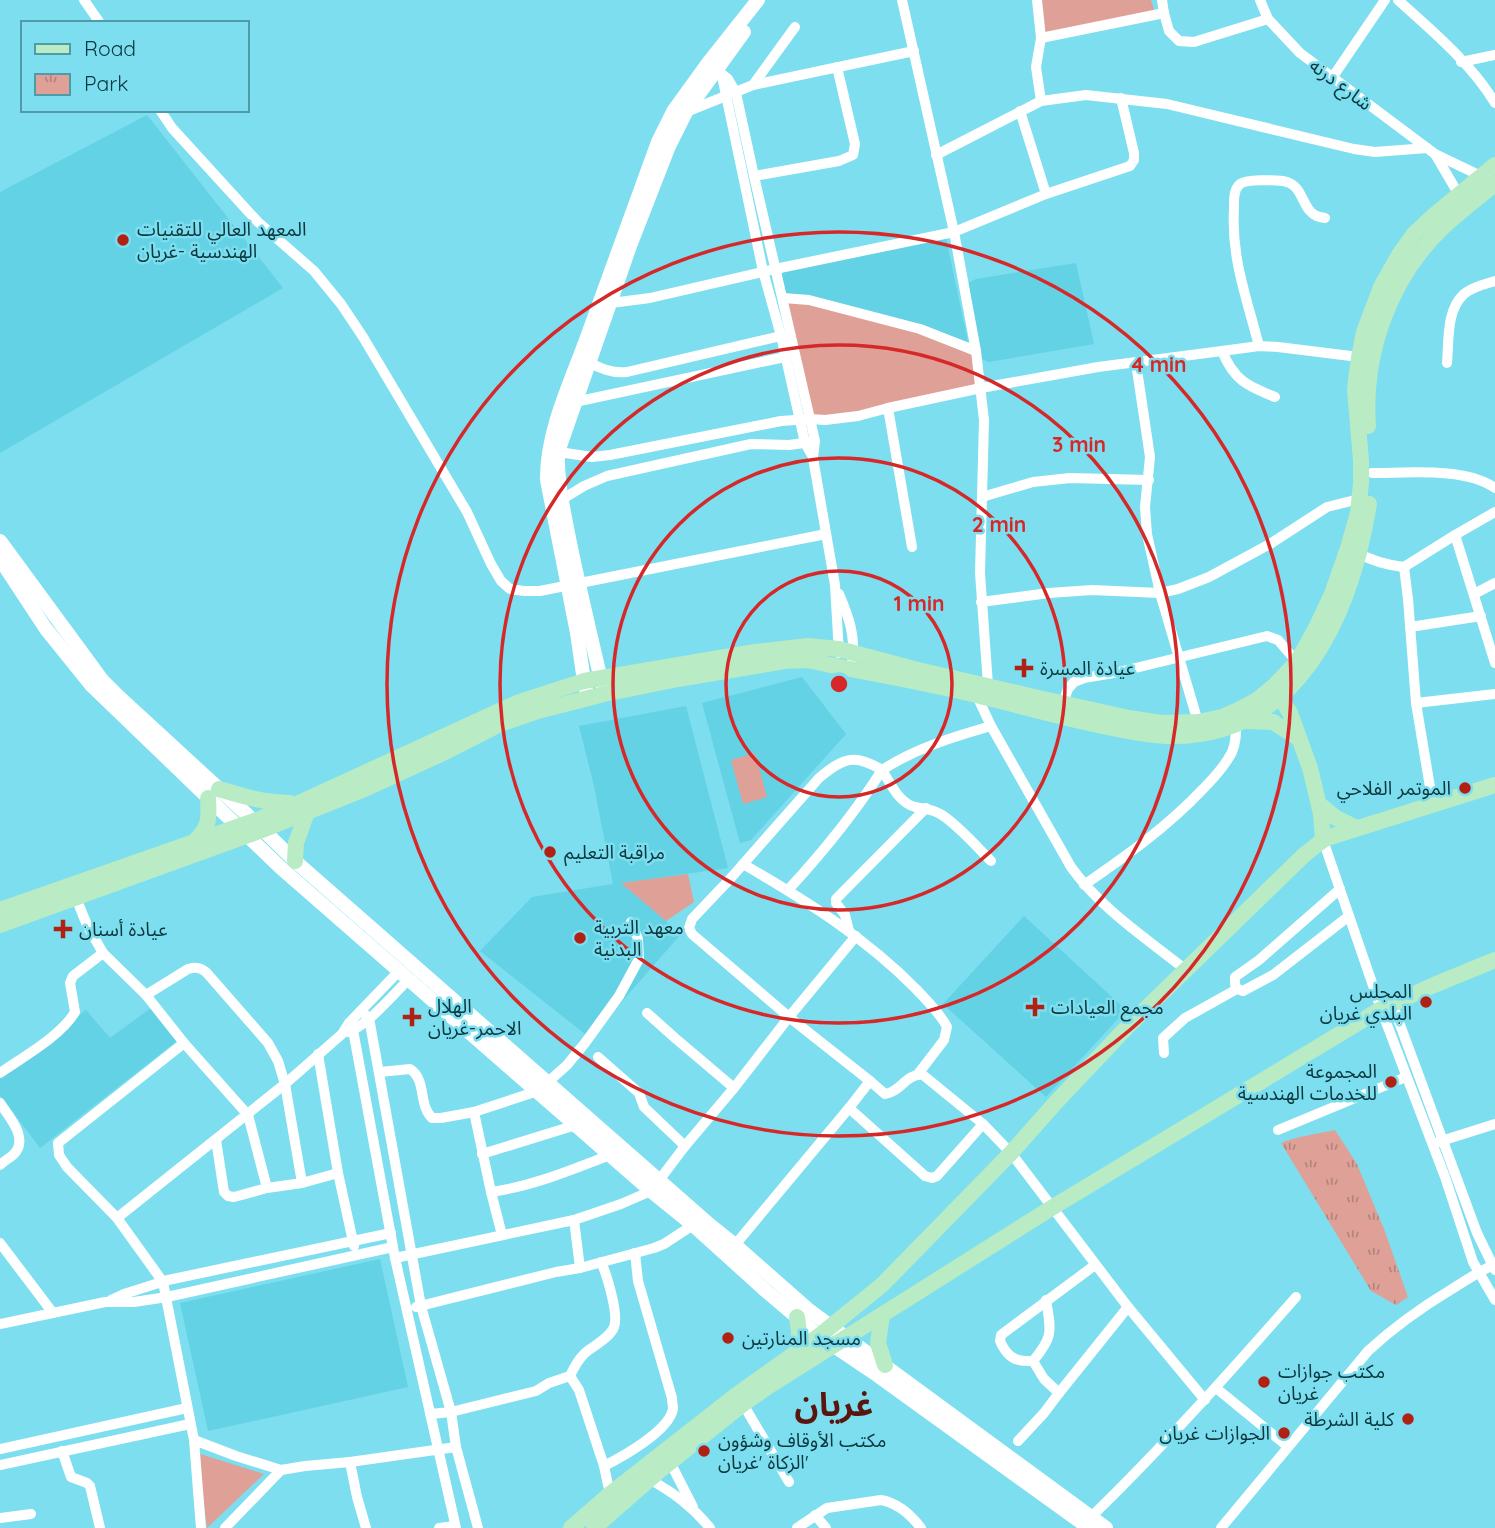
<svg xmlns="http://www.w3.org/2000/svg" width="1495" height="1528" viewBox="0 0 1495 1528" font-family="Quicksand,'Noto Sans Arabic',sans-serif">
  <defs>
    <pattern id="park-tufts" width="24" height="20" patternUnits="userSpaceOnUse" patternTransform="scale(1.75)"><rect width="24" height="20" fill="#dfa197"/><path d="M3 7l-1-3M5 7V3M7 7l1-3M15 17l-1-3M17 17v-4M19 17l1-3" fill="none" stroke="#b3847d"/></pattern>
  </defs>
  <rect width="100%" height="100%" fill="#7cdeef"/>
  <!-- built -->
  <g fill="#62d2e4">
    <path d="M147,115l136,173 -283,165v-261z"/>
    <path d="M946,238l22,104 -45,-16 -137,-32 -5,-18 3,-5z"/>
    <path d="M1076,263l18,81 -105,18 -12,-5 -11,-73 10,-5z"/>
    <path d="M802,677l44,57 -95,106 -11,3 -38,-140z"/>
    <path d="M686,706l42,162 -106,15 59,51 -91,104 -110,-87 52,-54 81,-13 -19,-98 -15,-60z"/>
    <path d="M1024,916l102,94 -80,87 -103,-93z"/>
    <path d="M151,1008l27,32 -138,108 -40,-53v-17l86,-68 24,28z"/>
    <path d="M380,1259l28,128 -200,44 -28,-128z"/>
  </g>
  <!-- green -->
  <g fill="#dfa197">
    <path d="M1041,0h110l4,13 -110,22z"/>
    <path d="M784,299l135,30 56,22 5,37 -92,19 -77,11z"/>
    <path d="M755,753l12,44 -24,7 -12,-44z"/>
    <path d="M688,874l6,28 -28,19 -45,-38z"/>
    <path d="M197,1453l67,21 -57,54z"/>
  </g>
  <!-- park -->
  <path fill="url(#park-tufts)" d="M1335,1130l22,34 27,65 24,68 -12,8 -25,-14 -90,-148c17,-7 36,-9 54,-13z"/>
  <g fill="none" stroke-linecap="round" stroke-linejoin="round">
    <!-- minor -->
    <g stroke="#fff" stroke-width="10">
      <path d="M84,0l16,23"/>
      <path d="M902,0l52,232 22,119 8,69 -4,153 8,112"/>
      <path d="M1037,0l4,38 -5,29 5,34"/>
      <path d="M1260,0l8,19 32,34 135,101 50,24"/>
      <path d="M1398,0c34,31 73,63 97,103"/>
      <path d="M1164,13l5,18 10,10 15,1 74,-23"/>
      <path d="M1041,38l123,-25 -2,-13"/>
      <path d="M1461,62l34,-7"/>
      <path d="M713,67l15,12 8,14 18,83 56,243 5,22 -2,17 22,127 4,68"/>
      <path d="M722,76l41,195 18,65 24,107 8,14"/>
      <path d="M1332,78l53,-78"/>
      <path d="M753,85l42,-58"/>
      <path d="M160,110l12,18 86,94 56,49 27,33 22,33 104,175 24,52 10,17 9,8 14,2h16l286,-57"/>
      <path d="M1020,111l26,83"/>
      <path d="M686,112l67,-27 161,-34"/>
      <path d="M1435,154l27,46"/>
      <path d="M936,155l105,-54 45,-6 81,9 187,45 21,3 52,-4"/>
      <path d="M754,176l85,-15 14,-6 2,-11 -18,-77"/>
      <path d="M783,298l26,2 111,29 56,22"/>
      <path d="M606,302l5,1 39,-5 125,-29 179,-37 92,-38 84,-28 4,-6v-7l-13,-55"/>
      <path d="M1259,346c-12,-47 -28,-88 -25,-137 0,-8 -1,-19 6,-25 6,-5 35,-4 43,-3 18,3 18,20 27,30 4,5 9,6 15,7"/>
      <path d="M1222,351l37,-5 19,1 81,10"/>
      <path d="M584,360c14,7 27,14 43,12l154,-36"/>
      <path d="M1136,363l14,94 -5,50 2,27 13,59 38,129"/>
      <path d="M1447,363c2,-22 -1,-53 17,-69 8,-7 21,-10 31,-13"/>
      <path d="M575,402l210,-45"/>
      <path d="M888,408l24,139"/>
      <path d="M552,451l40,6 18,-2 171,-34 29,-2 15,1 33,-4 30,-8 93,-20 117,-21 124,-16c12,29 25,35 53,46"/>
      <path d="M1372,473c35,0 94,-6 123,15"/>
      <path d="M982,497l51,-15 37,-4 79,2"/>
      <path d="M561,500l23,-14 23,-10 144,-32 38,1 22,-3"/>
      <path d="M1495,512l-40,23 40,128"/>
      <path d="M1353,551c17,9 31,14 51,16l4,32 8,104 17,102"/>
      <path d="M1404,567l51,-32"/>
      <path d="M839,594c9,21 17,42 13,65"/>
      <path d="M1474,594l21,-11"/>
      <path d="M981,602l68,-9 43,-3 68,3 18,-4 31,-12 61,-33 57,-37 32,-8"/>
      <path d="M1410,627l71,-11"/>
      <path d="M976,694l15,32 80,141c30,42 76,72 115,103"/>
      <path d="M1063,703l5,-14 6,-7 10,-4 35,-6 148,-36 11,4 19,22"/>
      <path d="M1416,703l79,-9"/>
      <path d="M1323,840l58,169 64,168 28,85 22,38"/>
      <path d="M991,861c-16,-16 -31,-34 -49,-46 -9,-6 -17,-6 -27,-8 -16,-4 -25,-24 -33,-37 34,-22 71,-33 109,-44"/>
      <path d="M743,864c62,36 123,74 173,125 11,12 24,24 31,38l-3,13 -26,34"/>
      <path d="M1084,885c42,-29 83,-58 118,-95 11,-11 23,-24 30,-38 4,-9 4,-18 4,-27"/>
      <path d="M76,898l11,27 16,28 43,42 38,48 64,72 19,73 35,-5 36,-10 -20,-119"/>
      <path d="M849,931l-4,-16 -9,-12v-4l90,-91"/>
      <path d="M1237,989l-2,-5v-7l24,-17 81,-71"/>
      <path d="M146,995l42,-26c7,-2 11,-2 18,3l62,71 10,18 7,23 17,99"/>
      <path d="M1392,1003l85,230 18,37"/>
      <path d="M361,1011l8,7 52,288 30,106 5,35 22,81"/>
      <path d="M647,1013l28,25 59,50"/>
      <path d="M349,1023l4,7 42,228 61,270"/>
      <path d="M348,1032c18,-5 46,-38 60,-52"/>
      <path d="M184,1043l-126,100 1,12 8,12 50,51 46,64 31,158"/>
      <path d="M1164,1053l-1,-15 22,-20 52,-29 6,2 30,-16 76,-59"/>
      <path d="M598,1057l41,36 5,14 41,39"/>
      <path d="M380,1072l30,-3c17,11 8,36 22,49h9l33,-6 64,-21 29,-26 18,-22 34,-47 20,-37 -1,-20 -7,-17"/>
      <path d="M0,1073c23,-16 62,-38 75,-61l-5,-29 3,-7 30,-23"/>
      <path d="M870,1081l15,13c16,-2 21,-21 38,-19l60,49 28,29 117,154 77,93"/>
      <path d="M0,1103c9,14 29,35 14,51 -4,4 -10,7 -14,11"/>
      <path d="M849,1108l76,68 7,2 5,-2 46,-52"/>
      <path d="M474,1112l17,80 11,43"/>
      <path d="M1278,1130l128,-53"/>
      <path d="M216,1140l8,52 4,4 6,1 33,-9"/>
      <path d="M1438,1142l57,-18"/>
      <path d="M482,1154l94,-29"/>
      <path d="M338,1173l16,73"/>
      <path d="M491,1192c42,-6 80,-22 119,-37"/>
      <path d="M117,1218l168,-134 57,-50 7,-11 50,-52"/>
      <path d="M574,1220l6,48"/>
      <path d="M0,1243l53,70"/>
      <path d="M735,1245l114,-137 21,-27 -81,-64 -97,-83 -3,-6 3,-9 38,-40 89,-101c24,-20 35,-25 63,-8 -27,43 -59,82 -94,120"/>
      <path d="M395,1258l179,-38 47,-16 30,-13 34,-45 49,-58 55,-71 67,-81"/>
      <path d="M111,1300l13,-6 44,-14 223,-47"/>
      <path d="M416,1307l140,-35 24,-4 74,-20 10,-4 29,-19"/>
      <path d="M0,1324l105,-22h29l33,-5 226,-50"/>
      <path d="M1033,1361c21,-25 18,-30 13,-61"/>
      <path d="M570,1376c4,-9 8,-16 15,-23 8,-7 25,-15 29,-26 5,-12 -7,-52 -13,-65"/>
      <path d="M1216,1388l71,58"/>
      <path d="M1059,1393l69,-86"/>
      <path d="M743,1404l46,78"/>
      <path d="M430,1414l21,-2 85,-21 13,-8 21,-7 9,14 25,76c18,-9 65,-35 69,-57 0,-3 -1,-7 -1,-11l-34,-117 -3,-28"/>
      <path d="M1018,1441l26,-28 15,-20 -15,-14 -11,-18c-18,1 -26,-4 -33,-20l1,-6 94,-70"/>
      <path d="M0,1449l187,-41"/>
      <path d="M62,1451l9,26 16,6 3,3 10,42"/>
      <path d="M350,1462l7,35 9,31"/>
      <path d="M670,1462l23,45"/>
      <path d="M0,1465l190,-41"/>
      <path d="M604,1466l6,28"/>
      <path d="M649,1479c25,14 43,27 61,49"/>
      <path d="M815,1515l11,13"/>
      <path d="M1091,1517c72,-70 139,-145 205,-220"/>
      <path d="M0,1518l31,-4"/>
      <path d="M201,1528l-7,-88 42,16 45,14 24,-4 45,-4 106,-15"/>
      <path d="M225,1528l56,-58"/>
      <path d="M439,1528l16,-2"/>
      <path d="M797,1528l30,-20 54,-8c17,3 30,15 40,28"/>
      <path d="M1221,1528l147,-177c26,-24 54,-44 84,-62 14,-9 28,-18 43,-25"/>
    </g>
    <!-- secondary -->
    <g stroke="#fff" stroke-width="14">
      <path d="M0,541l102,139 16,16 136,125 41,40 415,364 25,20 75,66 296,217"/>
      <path d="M0,559l46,70 46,57 189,182 370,323 42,34 73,66 53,45 58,39 212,153"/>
      <path d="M603,689c-11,-49 -23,-97 -33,-146 -6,-31 -13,-60 -12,-91l72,-206 39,-100 17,-34 58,-80"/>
      <path d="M588,698l-4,-17 -7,-48 -30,-153c-1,-47 23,-96 39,-140 24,-66 48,-132 72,-198l16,-32 34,-47 50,-63"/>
    </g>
    <!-- primary -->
    <g stroke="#b9ebc4" stroke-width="16">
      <path d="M1368,426c-5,-72 21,-146 73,-197 17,-16 35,-30 54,-45"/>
      <path d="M1276,690l14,23 20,55 11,46 2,26"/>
      <path d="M1246,721l27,1 25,16"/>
      <path d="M219,789c27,8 42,13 71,14"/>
      <path d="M1319,804l17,14 21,10"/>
      <path d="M196,840c14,-14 13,-22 12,-42"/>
      <path d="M295,861l1,-18 11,-31"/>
      <path d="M0,910l254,-89 45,-18 220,-101 65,-21 171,-29 53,-6 31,3 75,20 120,28 95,21 33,5 36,-1 24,-5 16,-7 19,-10 17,-14 23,-24 19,-34 16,-34 16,-46 10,-35 3,-30v-22l-6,-72 4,-32 5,-25 17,-45 18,-32 15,-21 18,-17 63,-52"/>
      <path d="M0,925l262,-95 105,-42 76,-35 57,-29 38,-13 66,-17 74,-15 107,-18 22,-1c59,13 119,22 177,37 38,9 76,20 114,28 22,5 45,10 68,11 132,4 185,-121 203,-232"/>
      <path d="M882,1315l-4,28 7,22"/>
      <path d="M797,1317l2,15 -1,19"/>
      <path d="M571,1528l39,-34 125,-98 84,-60 63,-51 129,-132 47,-53 71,-75 175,-170 19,-15 7,-3 165,-52"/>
      <path d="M594,1528l65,-57 84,-67 26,-18 284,-179 328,-198 53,-24 61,-25"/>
    </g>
  </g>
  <!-- distance rings -->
  <g fill="none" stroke="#d62828" stroke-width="3.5">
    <circle cx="839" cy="684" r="113"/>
    <circle cx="839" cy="684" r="226"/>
    <circle cx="839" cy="684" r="339"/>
    <circle cx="839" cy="684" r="452"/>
  </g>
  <!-- markers -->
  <g fill="#b02114" stroke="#7cdeef" stroke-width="2.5">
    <circle cx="123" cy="240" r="7"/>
    <path d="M1020.5 657.5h7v7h7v7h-7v7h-7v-7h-7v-7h7z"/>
    <circle cx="1465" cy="788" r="7"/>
    <circle cx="550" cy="852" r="7"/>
    <path d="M59.5 918.5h7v7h7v7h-7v7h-7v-7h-7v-7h7z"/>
    <circle cx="580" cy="938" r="7"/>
    <circle cx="1426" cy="1002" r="7"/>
    <path d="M1031.5 996.5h7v7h7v7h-7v7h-7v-7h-7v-7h7z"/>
    <path d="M408.5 1006.5h7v7h7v7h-7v7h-7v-7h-7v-7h7z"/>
    <circle cx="1391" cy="1082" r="7"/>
    <circle cx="728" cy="1338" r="7"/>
    <circle cx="1264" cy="1382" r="7"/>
    <circle cx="1408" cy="1419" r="7"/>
    <circle cx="1284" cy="1433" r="7"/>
    <circle cx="704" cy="1451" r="7"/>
  </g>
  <g text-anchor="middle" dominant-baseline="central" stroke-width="5" stroke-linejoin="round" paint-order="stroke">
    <!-- street labels -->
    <g font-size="19" fill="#0b373e" stroke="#7cdeef">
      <text transform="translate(1341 84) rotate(37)">شارع درنه</text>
    </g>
    <!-- poi labels -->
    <g font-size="19" fill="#0b373e" stroke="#7cdeef" text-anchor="start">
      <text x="137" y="229">المعهد العالي للتقنيات<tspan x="137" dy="22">الهندسية -غريان</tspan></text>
      <text x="1040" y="668">عيادة المسرة</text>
      <text x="1451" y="788" text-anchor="end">الموتمر الفلاحي</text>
      <text x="564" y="852">مراقبة التعليم</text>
      <text x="594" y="927">معهد التربية<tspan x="594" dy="22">البدنية</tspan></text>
      <text x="79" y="929">عيادة أسنان</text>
      <text x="1412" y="991" text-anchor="end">المجلس<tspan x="1412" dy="22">البلدي غريان</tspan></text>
      <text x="428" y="1006">الهلال<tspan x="428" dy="22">الاحمر-غريان</tspan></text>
      <text x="1051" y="1007">مجمع العيادات</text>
      <text x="1377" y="1071" text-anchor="end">المجموعة<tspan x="1377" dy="22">للخدمات الهندسية</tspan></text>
      <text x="742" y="1338">مسجد المنارتين</text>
      <text x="1278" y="1371">مكتب جوازات<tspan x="1278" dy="22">غريان</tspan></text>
      <text x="1394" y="1419" text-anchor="end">كلية الشرطة</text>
      <text x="1270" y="1433" text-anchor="end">الجوازات غريان</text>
      <text x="718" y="1440">مكتب الأوقاف وشؤون<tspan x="718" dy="22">الزكاة 'غريان'</tspan></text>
    </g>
    <!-- town labels -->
    <g font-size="33" font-weight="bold" fill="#59150e" stroke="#7cdeef">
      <text x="834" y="1403">غريان</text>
    </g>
  </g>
  <circle cx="839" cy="684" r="10" fill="#d62828" stroke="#7cdeef" stroke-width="3.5"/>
  <g font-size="21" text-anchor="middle" font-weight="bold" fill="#d62828" stroke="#7cdeef" stroke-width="5" stroke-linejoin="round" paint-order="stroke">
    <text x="1159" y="372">4 min</text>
    <text x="1079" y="452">3 min</text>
    <text x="999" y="532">2 min</text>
    <text x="919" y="611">1 min</text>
  </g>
  <!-- legend -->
  <rect x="21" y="21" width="228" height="91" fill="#7cdeef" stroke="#4f9ba8" stroke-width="2"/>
  <rect x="35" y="44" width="35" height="10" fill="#b9ebc4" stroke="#4f9ba8" stroke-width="2"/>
  <text x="84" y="56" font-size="21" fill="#0b373e">Road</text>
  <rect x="35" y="74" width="35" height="21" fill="url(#park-tufts)" stroke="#4f9ba8" stroke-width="2"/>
  <text x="84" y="91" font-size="21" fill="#0b373e">Park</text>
</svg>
